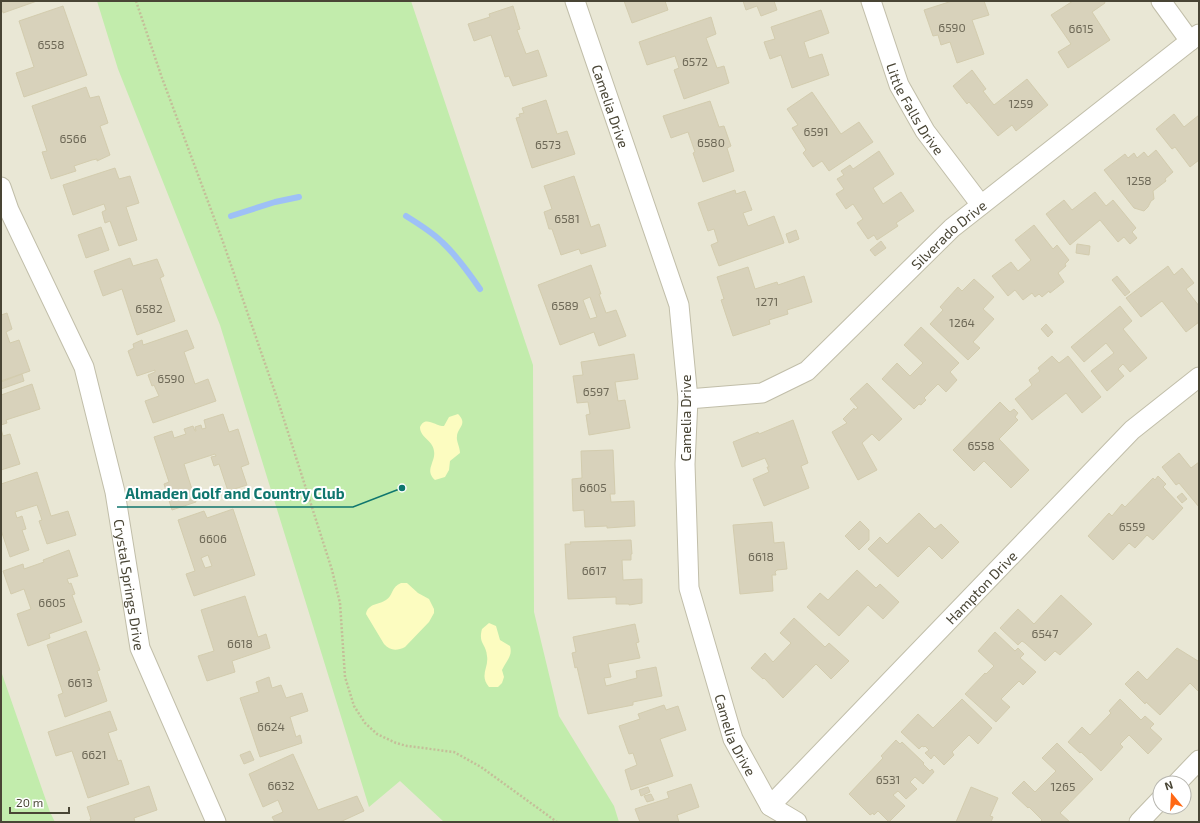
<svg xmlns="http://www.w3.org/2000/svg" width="1200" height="823" viewBox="0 0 1200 823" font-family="'Exo 2',sans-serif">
  <rect width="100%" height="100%" fill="#f5f4e7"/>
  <!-- residential -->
  <path fill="#e9e7d5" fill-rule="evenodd" d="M1,1h1198v821h-1198zM1160,783h24v24h-24z"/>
  <!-- green -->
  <g fill="#c2ecac">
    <path d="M97,1h314l122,364 1,247 25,104 55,90 5,16h-175l-44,-41 -31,26 -149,-482 -102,-256z"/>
    <path d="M1,671l49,141 5,10h-54z"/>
  </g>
  <!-- sand -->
  <g fill="#fcfcc0">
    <path d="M458,414c10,10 0,13 -1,22 -1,5 3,11 3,17l-10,8 -1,9 -4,7 -10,3c-11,-10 1,-18 -1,-29 -1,-11 -14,-13 -14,-24 5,-12 15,-1 24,-1l5,-9z"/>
    <path d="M401,583h6l11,10 11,6 5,10v4l-5,9 -24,25c-8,4 -15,4 -21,-3l-18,-30c2,-11 13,-9 20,-14 7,-4 5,-13 15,-17z"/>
    <path d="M489,623l7,3 4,14 10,6c3,10 -4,15 -8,24l2,7 -2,6 -4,4h-9c-10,-12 0,-19 -2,-31 -1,-13 -9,-12 -5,-27z"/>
  </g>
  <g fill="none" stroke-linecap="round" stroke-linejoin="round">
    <!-- stream -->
    <g stroke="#9ec0f6" stroke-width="6">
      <path d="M231,216l44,-14 24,-5"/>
      <path d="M406,216c13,8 26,16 36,26 15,14 27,31 38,47"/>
    </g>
  </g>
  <!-- building -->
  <g fill="#d8d2bb" stroke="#d3ccae" fill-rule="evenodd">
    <path d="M1,1h36l-34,12v-2l-2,1z"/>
    <path d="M624,1h41l3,9 -36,13z"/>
    <path d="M743,1h31l3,9 -16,6 -4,-10 -11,4z"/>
    <path d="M952,1h32l5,14 -17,5 12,34 -27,9 -7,-21 -9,3 -3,-10 -5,1 -9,-26z"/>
    <path d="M1073,1h31l1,2 -13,9 18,28 -42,28 -10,-16 13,-8 -20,-29z"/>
    <path d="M63,6l24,69 -63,22 -8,-24 18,-6 -15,-46z"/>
    <path d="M513,6l7,23 -3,1 9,24 12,-4 9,26 -34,10 -4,-10 -4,1 -14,-42 -17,6 -6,-17 22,-7 -1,-3z"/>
    <path d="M821,10l8,23 -25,9 5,16 13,-4 7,21 -37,13 -11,-33 -11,4 -6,-17 11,-3 -4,-12z"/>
    <path d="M711,17l5,17 -10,4 11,30 7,-2 5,17 -45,16 -10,-29 5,-2 -4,-12 -28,9 -8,-23z"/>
    <path d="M972,70l14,19 -3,2 11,14 33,-26 21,26 -32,26 -4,-6 -14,11 -29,-34 -2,2 -14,-18z"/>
    <path d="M86,87l4,11 9,-2 9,27 -8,3 10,29 -13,6v-2l-5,1 -18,6 2,5 -25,8 -9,-27 5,-1 -15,-45z"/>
    <path d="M812,92l29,42 18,-12 14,20 -44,29 -7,-10 -9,6 -10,-14 3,-3 -14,-22 6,-3 -11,-16z"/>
    <path d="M546,100l11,34 10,-3 8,23 -43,14 -16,-50 4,-1 -1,-3 5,-1 -2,-5z"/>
    <path d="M710,101l9,26 5,-1 7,20 -4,2 7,23 -31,11 -10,-29 2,-1 -7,-20 -17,6 -8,-22z"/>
    <path d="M1174,114l10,13 15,-12v45l-9,7 -15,-20 -3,2 -16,-20z"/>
    <path d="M1156,150l17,22 -8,7 1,2 -13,10 1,8 -3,2 -3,6 -4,4 -10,-3 -30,-38 21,-16 3,4 6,-5 3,5 7,-6 4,5z"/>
    <path d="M879,151l15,23 -21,14 10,16 18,-12 13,19 -18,12 2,3 -21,14 -3,-5 -6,4 -11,-16 6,-4 -10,-15 -7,5 -10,-15 8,-5 -7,-10 7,-4 -3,-4 9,-6 3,4z"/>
    <path d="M115,168l4,11 11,-3 9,27 -13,4 11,33 -18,6 -9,-25 -5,2 -3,-11 4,-2 -2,-6 -31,11 -10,-30z"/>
    <path d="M574,176l17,51 8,-3 7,22 -25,8 -2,-5 -18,6 -9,-26h-3l-5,-17 8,-3 -8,-23z"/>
    <path d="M735,190l1,4 9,-3 7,19 -9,3 5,13 26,-10 10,27 -65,23 -8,-21 7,-3 -4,-13 -6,2 -10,-28z"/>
    <path d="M1095,192l11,14 7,-6 23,28 -4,4 5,6 -7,6 -6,-7 -6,5 -18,-22 -30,25 -24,-31 18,-14 8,10z"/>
    <path d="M1034,225l19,24 4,-4 12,15 -4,4 1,2 -8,7 6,9 -14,11 -1,-2 -7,6 -3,-3 -4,3 -3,-4 -9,7 -8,-10 -7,6 -16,-20 19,-14 7,9 13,-11 -16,-20z"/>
    <path d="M101,227l8,23 -23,8 -8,-23z"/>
    <path d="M796,230l3,9 -10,4 -3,-9z"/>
    <path d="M881,241l5,7 -11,8 -5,-6z"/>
    <path d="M1077,244l13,2 -1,9 -13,-2z"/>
    <path d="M130,258l3,8 24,-7 7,17 -4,2 15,43 -38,14 -15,-46 -19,7 -9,-25z"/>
    <path d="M591,265l10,29h-2l7,19 10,-3 10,26 -27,10 -5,-14 -34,13 -22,-60zM590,297l7,20 -7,2 -7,-19z"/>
    <path d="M1168,266l6,9 8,-7 12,15 -8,6 13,17v16l-13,10 -24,-31 -21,16 -15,-19z"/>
    <path d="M748,267l7,22 22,-7 1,3 26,-9 8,26 -25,8 1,4 -19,6 1,4 -37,12 -12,-36 3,-1 -7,-22z"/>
    <path d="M1117,276l13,16 -5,4 -13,-16z"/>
    <path d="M974,279l20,18 -11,12 11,10 -21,23 7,6 -12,12 -38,-36 13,-14 -3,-3 18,-20 4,4z"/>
    <path d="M1120,306l12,15 -9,8 24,29 -17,14 -7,-8 -5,5 6,7 -17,15 -16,-20 23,-18 -8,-10 -22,19 -13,-15z"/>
    <path d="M7,313l5,16 -6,3 4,11 9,-3 11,31 -29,10v-66z"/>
    <path d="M1046,324l7,8 -5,5 -7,-8z"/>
    <path d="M921,327l38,36 -9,9 7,8 -11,12 -8,-8 -14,14 2,2 -5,5 -2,-1 -5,5 -32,-30 15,-16 13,13 13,-13 -19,-18z"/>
    <path d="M187,330l7,18 -10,4 11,32 13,-5 8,22 -63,22 -8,-22 14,-5 -5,-11 -2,1 -4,-11 7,-3v-2l-18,6 -9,-25 6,-3 -1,-4 9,-4 1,5z"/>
    <path d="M634,354l4,25 -23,3 3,19 7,-1 5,28 -41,7 -3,-20 4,-1 -2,-12 -11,1 -4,-27 10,-1 -2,-13z"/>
    <path d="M1052,356l7,7 9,-7 33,41 -19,16 -16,-20 -34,27 -17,-21 17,-14 -3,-5 11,-9 -2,-3z"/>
    <path d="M22,374l2,7 -23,8v-7z"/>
    <path d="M867,383l35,36 -23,22 -7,-7 -10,9 15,27 -19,10 -26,-48 15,-9 -4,-4 11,-11 1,2 3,-2 -8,-9z"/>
    <path d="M32,384l8,25 -34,11 1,3 -6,2v-30z"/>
    <path d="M1000,402l10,10 4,-3 4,4 -3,4 3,3 -19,19 30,31 -18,18 -27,-27 -10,10 -21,-21z"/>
    <path d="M223,414l6,18 9,-3 11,35 -8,3 6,18 -19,6 -9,-27 -5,2 -3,-9 5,-1 -1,-2 -31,10 12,38 -24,8 -8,-26 5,-2 -15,-45 18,-6 2,7 12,-4 -2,-5 9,-3 2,5h1l-1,-4 6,-2 1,4 4,-1 -2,-8z"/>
    <path d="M793,420l15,43 -7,3 8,22 -45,18 -11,-27 16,-7 -2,-5h2l-4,-9 -23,9 -9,-25 25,-10 1,2z"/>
    <path d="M1,429l2,7 7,-2 10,30 -19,6z"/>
    <path d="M613,450l2,44h-5l1,8 23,-1 1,25 -28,2v-2l-22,1 -1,-17 -11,1 -1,-32 10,-1 -1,-27z"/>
    <path d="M1179,453l12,15 8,-6v45l-20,-24 -3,2 -14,-18z"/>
    <path d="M37,472l14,44 17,-5 8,24 -29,9 -8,-23 3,-1 -5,-15 -22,7 2,6 5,-2 4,13 -4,1 7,20 -19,7 -9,-27v-46z"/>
    <path d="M1158,476l8,8 -3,3 20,21 -30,32 -6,-5 -12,13 -6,-5 -16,17 -25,-24 21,-23 3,3 10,-12 3,3 28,-29 2,2z"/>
    <path d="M1182,493l5,6 -5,4 -5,-6z"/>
    <path d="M233,509l22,66 -61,21 -8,-22 9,-3 -17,-51 26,-9 3,7zM208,555l4,11 -7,2 -4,-10z"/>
    <path d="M919,513l16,16 6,-5 18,18 -17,17 -13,-13 -31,31 -30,-28 12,-12 7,7z"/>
    <path d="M860,521l9,9v10l-10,10 -14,-14z"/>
    <path d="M772,522l2,21 10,-1 3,27 -10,1 -2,2 1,3h-4l1,16 -33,3 -7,-69z"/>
    <path d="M631,540l1,14h-1v6h-9l1,20 19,-1v24l-13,2v-1h-13v-7l-48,2 -3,-55h6l-1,-2z"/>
    <path d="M69,550l9,26 -11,3 2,5 2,-1 4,11 -3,1 10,27 -33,12 1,4 -22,8 -11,-32 14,-5 -7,-20 -13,5 -8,-23 20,-7 1,5 20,-7 -1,-2z"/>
    <path d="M857,570l19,18 4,-4 19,18 -16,17 -15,-14 -29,31 -32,-29 13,-14 8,7z"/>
    <path d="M1061,595l31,29 -32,31 -5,-4 -10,10 -20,-18 -3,-2 -4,4 -18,-17 18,-19 16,15z"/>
    <path d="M245,596l13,41 8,-3 4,14 -38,13 3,11 -28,9 -9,-25 16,-5 -13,-41z"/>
    <path d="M794,618l31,29 4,-4 20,18 -18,18 -15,-15 -33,34 -19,-20 -1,1 -12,-11 14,-15 8,9 18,-19 -11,-10z"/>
    <path d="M635,624l4,18 -3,1 4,15 -32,6 3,13 -7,1 2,8 31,-8 -1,-7 20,-4 6,29 -29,6v3l-45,9 -11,-47 -2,1 -3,-15 4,-1 -3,-15z"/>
    <path d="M86,631l14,39 -3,1 10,30 -42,16 -7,-22 5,-2 -16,-48z"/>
    <path d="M995,632l20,19 3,-3 6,6 -4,4 16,14 -13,13 -4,-4 -18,18 9,8 -14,15 -31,-28 20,-21 1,1 8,-8 -16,-15z"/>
    <path d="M1177,648l21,13 1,-1v32l-9,-9 -30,32 -14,-13 -1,2 -20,-20 13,-13 9,9z"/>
    <path d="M269,677l3,11 9,-3 5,13 16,-5 6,18 -18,6 6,20 4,-2 2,8 -42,14 -20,-59 19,-6 -3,-10z"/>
    <path d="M962,699l30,29 -14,16 -9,-9 -17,17 2,3 -10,10 -10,-10 -3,4 -6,-6 4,-3 -4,-4 -1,1 -2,-1 -3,3 -18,-17 17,-18 15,14z"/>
    <path d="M1120,699l21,21 4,-4 9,8 -4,4 12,11 -14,15 -19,-19 -9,9 3,3 -22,24 -20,-19 -1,1 -12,-11 14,-15 8,8 21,-22 -2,-2z"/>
    <path d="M664,705l2,5 12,-4 8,24 -26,9 13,37 -42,14 -6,-20 12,-5 -4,-12 -4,1 -10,-28 21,-7 -2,-5z"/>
    <path d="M110,711l7,19 -9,3 10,28 3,-1 8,24 -41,14 -16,-47 -16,5 -8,-24z"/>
    <path d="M896,740l4,4 2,-2 22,21 -1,1 7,7 2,-2 2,3 -11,12 -8,-7 -5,5 7,7 -11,10 -8,-8 -5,4 12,11 -16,16 -11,-11 -4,4 -1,-2 -3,2 -21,-21 34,-36 -2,-2z"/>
    <path d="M1057,743l36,36 -33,34 10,9h-28l-1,-1 1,-1 -13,-13 -1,1 -16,-15 12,-12 11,11 21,-21 -14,-13z"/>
    <path d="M250,751l4,9 -10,4 -4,-9z"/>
    <path d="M293,754l25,56 39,-14 7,15 -24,11h-65l-3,-5 11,-5 -5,-12 -15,7 -14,-33z"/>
    <path d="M691,784l8,23 -22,8 2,7h-39l-5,-13 34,-11 -2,-6z"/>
    <path d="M149,786l8,24 -23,8 1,4h-44l-1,-3h1l-4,-12z"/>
    <path d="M648,787l2,5 -9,4 -2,-6z"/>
    <path d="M971,787l27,11 -8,18 3,1 -2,5h-35z"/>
    <path d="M651,794l3,6 -7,2 -3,-6z"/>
  </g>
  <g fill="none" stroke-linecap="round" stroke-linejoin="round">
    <defs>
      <g id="minor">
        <path id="s1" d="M575,1l104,304 9,94 -3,65 4,124 44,151 37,67 27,16"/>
        <path id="s2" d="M871,1l28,84 26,46 56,74"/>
        <path d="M1161,1l29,40"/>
        <path id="s3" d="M1,187l8,23 75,157 31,125 25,156 76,174"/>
        <path id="s4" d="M688,399l74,-6 45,-22 145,-143 247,-194"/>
        <path d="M1177,783l22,-23"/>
        <path id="s5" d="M770,806l362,-376 67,-53"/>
        <path d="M1139,822l21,-22"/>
      </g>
    </defs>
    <!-- minor casing -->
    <use href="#minor" stroke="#c1bea9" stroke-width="21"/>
    <!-- path -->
    <path stroke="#c4be99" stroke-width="2.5" stroke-dasharray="2 2" stroke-linecap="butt" d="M136,1l26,77 61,164 55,159 54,169 8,33 5,74 9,29 11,17 12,11 19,9 11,3 47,6 27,15 76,55"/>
    <!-- minor -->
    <use href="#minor" stroke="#fff" stroke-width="19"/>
  </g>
  <g text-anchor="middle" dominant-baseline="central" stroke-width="4" stroke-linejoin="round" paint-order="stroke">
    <!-- number labels -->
    <g font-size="12" fill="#6d6856">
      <text x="952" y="27">6590</text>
      <text x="1081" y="28">6615</text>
      <text x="51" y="44">6558</text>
      <text x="695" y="61">6572</text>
      <text x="1021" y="103">1259</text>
      <text x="816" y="131">6591</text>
      <text x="73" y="138">6566</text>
      <text x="711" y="142">6580</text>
      <text x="548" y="144">6573</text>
      <text x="1139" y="180">1258</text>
      <text x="567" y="218">6581</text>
      <text x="767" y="301">1271</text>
      <text x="565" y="305">6589</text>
      <text x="149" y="308">6582</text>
      <text x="962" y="322">1264</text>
      <text x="171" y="378">6590</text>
      <text x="596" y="391">6597</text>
      <text x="981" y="445">6558</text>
      <text x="593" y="487">6605</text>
      <text x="1132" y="526">6559</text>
      <text x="213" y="538">6606</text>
      <text x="761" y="556">6618</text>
      <text x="594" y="570">6617</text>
      <text x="52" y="602">6605</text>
      <text x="1045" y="633">6547</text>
      <text x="240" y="643">6618</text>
      <text x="80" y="682">6613</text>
      <text x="271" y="726">6624</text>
      <text x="94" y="754">6621</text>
      <text x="888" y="779">6531</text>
      <text x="281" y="785">6632</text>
      <text x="1063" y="786">1265</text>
    </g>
    <!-- street labels -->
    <g font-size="14" fill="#494535" stroke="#fff">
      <text stroke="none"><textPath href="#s1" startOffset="111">Camelia Drive</textPath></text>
      <text stroke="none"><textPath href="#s2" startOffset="117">Little Falls Drive</textPath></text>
      <text stroke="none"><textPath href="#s4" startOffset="321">Silverado Drive</textPath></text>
      <text transform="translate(685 418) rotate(-90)">Camelia Drive</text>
      <text stroke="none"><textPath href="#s3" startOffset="421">Crystal Springs Drive</textPath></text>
      <text stroke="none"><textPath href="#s5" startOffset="304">Hampton Drive</textPath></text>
      <text stroke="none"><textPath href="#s1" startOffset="759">Camelia Drive</textPath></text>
    </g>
  </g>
  <!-- callouts -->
  <path fill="none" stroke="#0f766e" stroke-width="1.5" d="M402 488L353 507H117"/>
  <circle fill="#0f766e" stroke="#fff" stroke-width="1.5" cx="402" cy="488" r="4"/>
  <g font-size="15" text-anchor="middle" font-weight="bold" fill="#0f766e" stroke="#fff" stroke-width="4" stroke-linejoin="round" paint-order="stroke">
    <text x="235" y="499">Almaden Golf and Country Club</text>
  </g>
  <!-- border -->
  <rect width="1200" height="823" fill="none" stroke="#494535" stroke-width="4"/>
  <!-- north arrow -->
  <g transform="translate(1172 795) rotate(342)"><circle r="19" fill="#ffffff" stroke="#b6b5ae"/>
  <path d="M0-3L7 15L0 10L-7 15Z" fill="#ff6814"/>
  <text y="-6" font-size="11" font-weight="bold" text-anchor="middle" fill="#494535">N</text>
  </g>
  <!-- scale -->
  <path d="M10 807v6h59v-6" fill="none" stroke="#494535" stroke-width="2"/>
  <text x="16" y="807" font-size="12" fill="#494535" stroke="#ffffff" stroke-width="3" paint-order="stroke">20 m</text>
</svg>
